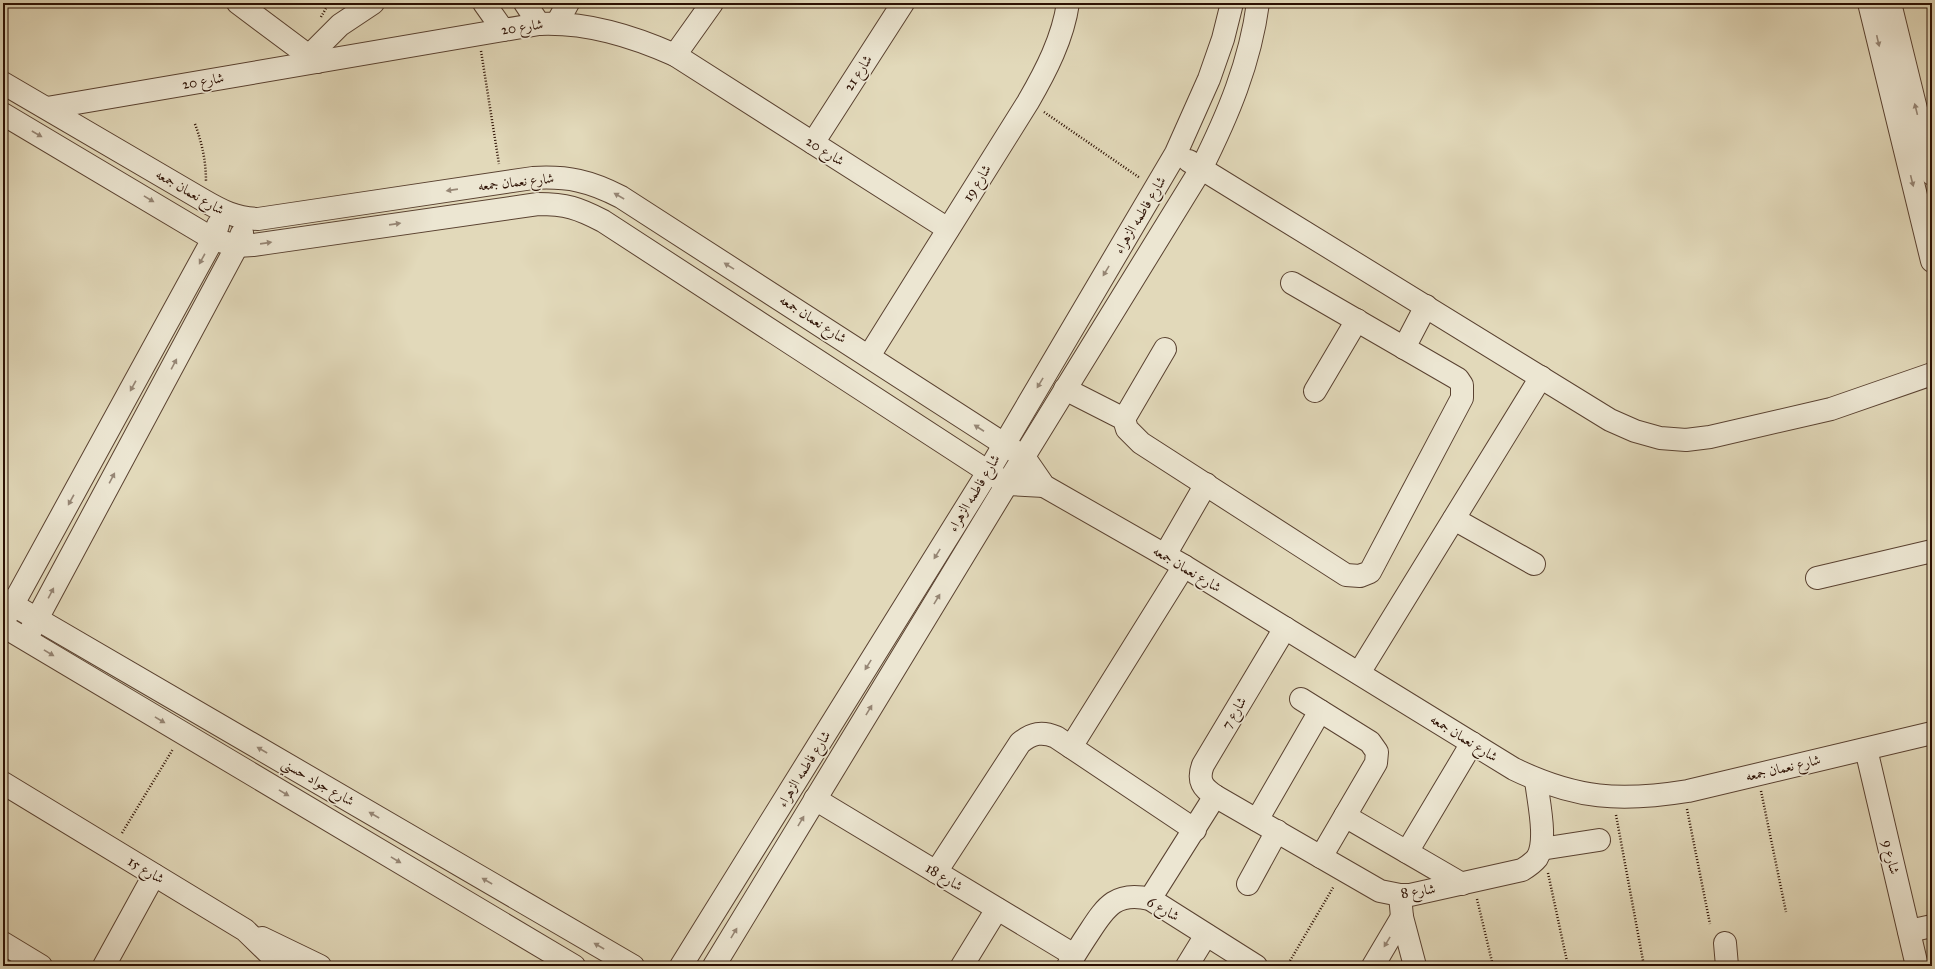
<svg xmlns="http://www.w3.org/2000/svg" width="1935" height="969" viewBox="0 0 1935 969" font-family="'IM FELL Great Primer',Amiri,serif">
  <rect width="100%" height="100%" fill="#e2d9ba"/>
  <filter id="stains"><feTurbulence type="fractalNoise" baseFrequency=".005" numOctaves="4"/><feColorMatrix values="0 0 0 0 .2 0 0 0 0 .09 0 0 0 0 .02 0 0 0 .5 -.17"/></filter>
  <radialGradient id="worn" r=".72"><stop offset=".6" stop-color="#630" stop-opacity="0"/><stop offset="1" stop-color="#630" stop-opacity=".3"/></radialGradient>
  <g fill="none" stroke-linecap="round" stroke-linejoin="round">
    <defs>
      <g id="minor">
        <path d="M238,3l79,59"/>
        <path d="M484,3l19,27"/>
        <path d="M525,3l14,21"/>
        <path d="M1869,3l63,258"/>
        <path d="M1890,3l42,171"/>
        <path d="M557,23l11,-20"/>
        <path d="M675,55l37,-52"/>
        <path d="M309,56l31,-31 33,-22"/>
        <path d="M3,83l200,117c19,11 32,18 55,19l275,-41c35,-2 57,3 88,19l403,260 20,29 140,80 330,203c62,30 106,33 174,22l244,-58"/>
        <path d="M47,108l492,-84c48,-2 93,12 136,31l273,174"/>
        <path d="M3,114l210,125 24,7 16,-1 285,-41c28,0 40,4 65,17l404,263 37,2"/>
        <path d="M813,143l90,-140"/>
        <path d="M1189,161l421,259 25,11 25,7 26,2 24,-3 121,-28 101,-35"/>
        <path d="M1404,348l22,-42"/>
        <path d="M869,356l159,-254c18,-31 35,-64 40,-99"/>
        <path d="M1065,389l59,30 3,10 14,14 205,132 14,1 10,-4 92,-174v-13l-4,-6 -166,-96"/>
        <path d="M1315,391l42,-71"/>
        <path d="M1124,419l41,-70"/>
        <path d="M1454,519l80,45"/>
        <path d="M1165,555l41,-71"/>
        <path d="M1817,578l115,-27"/>
        <path d="M3,599l630,367"/>
        <path d="M6,617l207,-378 5,-14"/>
        <path d="M3,626l571,340"/>
        <path d="M1285,628l-82,137c-6,16 0,23 12,31l165,95 20,4h10l112,-25c5,-3 11,-7 15,-12 11,-17 1,-58 -1,-78"/>
        <path d="M30,632l207,-386 5,-13"/>
        <path d="M1359,673l182,-296"/>
        <path d="M1301,699l69,43 7,10 -1,11 -55,94"/>
        <path d="M1071,747l113,-181"/>
        <path d="M1866,749l51,217"/>
        <path d="M3,783l242,147 37,36"/>
        <path d="M815,799l259,156"/>
        <path d="M1345,816l117,68"/>
        <path d="M1257,820l63,-109"/>
        <path d="M1541,849l58,-9"/>
        <path d="M1407,852l65,-109"/>
        <path d="M936,872l84,-129c12,-10 22,-12 36,-6l139,93"/>
        <path d="M1248,884l29,-53"/>
        <path d="M1400,895l2,22 13,49"/>
        <path d="M1150,899l65,-103"/>
        <path d="M1909,931l23,-5"/>
        <path d="M262,938l58,28"/>
        <path d="M3,943l38,23"/>
        <path d="M1725,943l2,23"/>
        <path d="M104,966l50,-91"/>
        <path d="M681,966l307,-494 188,-319 33,-74 14,-40 9,-36"/>
        <path d="M714,966l293,-482 194,-315c27,-54 49,-106 57,-166"/>
        <path d="M962,966l35,-57"/>
        <path d="M1068,966c7,-12 14,-23 22,-35 16,-25 27,-40 60,-32l106,67"/>
        <path d="M1187,966l19,-31"/>
        <path d="M1373,966l29,-49"/>
      </g>
    </defs>
    <!-- minor casing -->
    <use href="#minor" stroke="#5a4231" stroke-width="24"/>
    <!-- path -->
    <g stroke="#2c1003" stroke-width="2.5" stroke-dasharray="1 2" stroke-linecap="butt">
      <path d="M321,17l8,-14"/>
      <path d="M481,51l18,113"/>
      <path d="M1044,112l96,66"/>
      <path d="M195,124c7,19 11,37 11,58"/>
      <path d="M1761,791l25,121"/>
      <path d="M1687,809l23,115"/>
      <path d="M1616,815l28,151"/>
      <path d="M122,833l51,-84"/>
      <path d="M1548,873l20,93"/>
      <path d="M1477,899l16,67"/>
      <path d="M1287,966l47,-80"/>
    </g>
    <!-- minor -->
    <use href="#minor" stroke="#ece6d2" stroke-width="22"/>
  </g>
  <!-- one-way arrows -->
  <defs><path id="oneway-solid" d="M-6-.8H1V-3.2L6.5 0L1 3.2V.8H-6Z"/></defs>
  <g fill="#968675">
    <use href="#oneway-solid" transform="translate(1878 41) rotate(77)"/>
    <use href="#oneway-solid" transform="translate(1916 109) rotate(-104)"/>
    <use href="#oneway-solid" transform="translate(37 134) rotate(30)"/>
    <use href="#oneway-solid" transform="translate(1912 181) rotate(76)"/>
    <use href="#oneway-solid" transform="translate(452 190) rotate(172)"/>
    <use href="#oneway-solid" transform="translate(619 196) rotate(-150)"/>
    <use href="#oneway-solid" transform="translate(149 199) rotate(31)"/>
    <use href="#oneway-solid" transform="translate(395 224) rotate(-8)"/>
    <use href="#oneway-solid" transform="translate(266 243) rotate(-8)"/>
    <use href="#oneway-solid" transform="translate(202 259) rotate(119)"/>
    <use href="#oneway-solid" transform="translate(729 266) rotate(-148)"/>
    <use href="#oneway-solid" transform="translate(1106 271) rotate(121)"/>
    <use href="#oneway-solid" transform="translate(174 364) rotate(-62)"/>
    <use href="#oneway-solid" transform="translate(1040 383) rotate(121)"/>
    <use href="#oneway-solid" transform="translate(133 386) rotate(119)"/>
    <use href="#oneway-solid" transform="translate(979 428) rotate(-147)"/>
    <use href="#oneway-solid" transform="translate(112 478) rotate(-62)"/>
    <use href="#oneway-solid" transform="translate(71 500) rotate(119)"/>
    <use href="#oneway-solid" transform="translate(937 554) rotate(122)"/>
    <use href="#oneway-solid" transform="translate(51 593) rotate(-62)"/>
    <use href="#oneway-solid" transform="translate(937 599) rotate(-59)"/>
    <use href="#oneway-solid" transform="translate(49 653) rotate(31)"/>
    <use href="#oneway-solid" transform="translate(868 665) rotate(122)"/>
    <use href="#oneway-solid" transform="translate(869 710) rotate(-59)"/>
    <use href="#oneway-solid" transform="translate(160 720) rotate(31)"/>
    <use href="#oneway-solid" transform="translate(262 750) rotate(-150)"/>
    <use href="#oneway-solid" transform="translate(284 793) rotate(31)"/>
    <use href="#oneway-solid" transform="translate(374 815) rotate(-150)"/>
    <use href="#oneway-solid" transform="translate(801 821) rotate(-59)"/>
    <use href="#oneway-solid" transform="translate(396 860) rotate(31)"/>
    <use href="#oneway-solid" transform="translate(487 881) rotate(-150)"/>
    <use href="#oneway-solid" transform="translate(734 933) rotate(-59)"/>
    <use href="#oneway-solid" transform="translate(1387 942) rotate(121)"/>
    <use href="#oneway-solid" transform="translate(599 946) rotate(-150)"/>
  </g>
  <g text-anchor="middle" dominant-baseline="central" stroke-width="3.5" stroke-linejoin="round" paint-order="stroke">
    <!-- street labels -->
    <g font-size="14" fill="#2c1003" stroke="#ece6d2">
      <text transform="translate(522 27) rotate(-8)">شارع 20</text>
      <text transform="translate(858 73) rotate(-57)">شارع 21</text>
      <text transform="translate(203 81) rotate(-10)">شارع 20</text>
      <text transform="translate(825 151) rotate(32)">شارع 20</text>
      <text transform="translate(516 182) rotate(-6)">شارع نعمان جمعه</text>
      <text transform="translate(977 183) rotate(-58)">شارع 19</text>
      <text transform="translate(190 192) rotate(30)">شارع نعمان جمعه</text>
      <text transform="translate(1140 215) rotate(-59)">شارع فاطمه الزهراء</text>
      <text transform="translate(813 319) rotate(33)">شارع نعمان جمعه</text>
      <text transform="translate(974 493) rotate(-59)">شارع فاطمه الزهراء</text>
      <text transform="translate(1187 569) rotate(31)">شارع نعمان جمعه</text>
      <text transform="translate(1234 713) rotate(-59)">شارع 7</text>
      <text transform="translate(1464 738) rotate(32)">شارع نعمان جمعه</text>
      <text transform="translate(1783 768) rotate(-13)">شارع نعمان جمعه</text>
      <text transform="translate(804 769) rotate(-58)">شارع فاطمه الزهراء</text>
      <text transform="translate(318 782) rotate(30)">شارع جواد حسني</text>
      <text transform="translate(1891 857) rotate(77)">شارع 9</text>
      <text transform="translate(146 870) rotate(31)">شارع 15</text>
      <text transform="translate(944 877) rotate(31)">شارع 18</text>
      <text transform="translate(1418 891) rotate(-8)">شارع 8</text>
      <text transform="translate(1163 909) rotate(29)">شارع 6</text>
    </g>
  </g>
  <!-- margin -->
  <rect width="1935" height="969" fill="none" stroke="#e2d9ba" stroke-width="16"/>
  <rect x="4" y="4" width="1927" height="961" fill="none" stroke="#2c1003" stroke-width="2"/>
  <rect x="8" y="8" width="1919" height="953" fill="none" stroke="#2c1003"/>
  <rect width="100%" height="100%" filter="url(#stains)"/>
  <rect width="100%" height="100%" fill="url(#worn)"/>
</svg>
